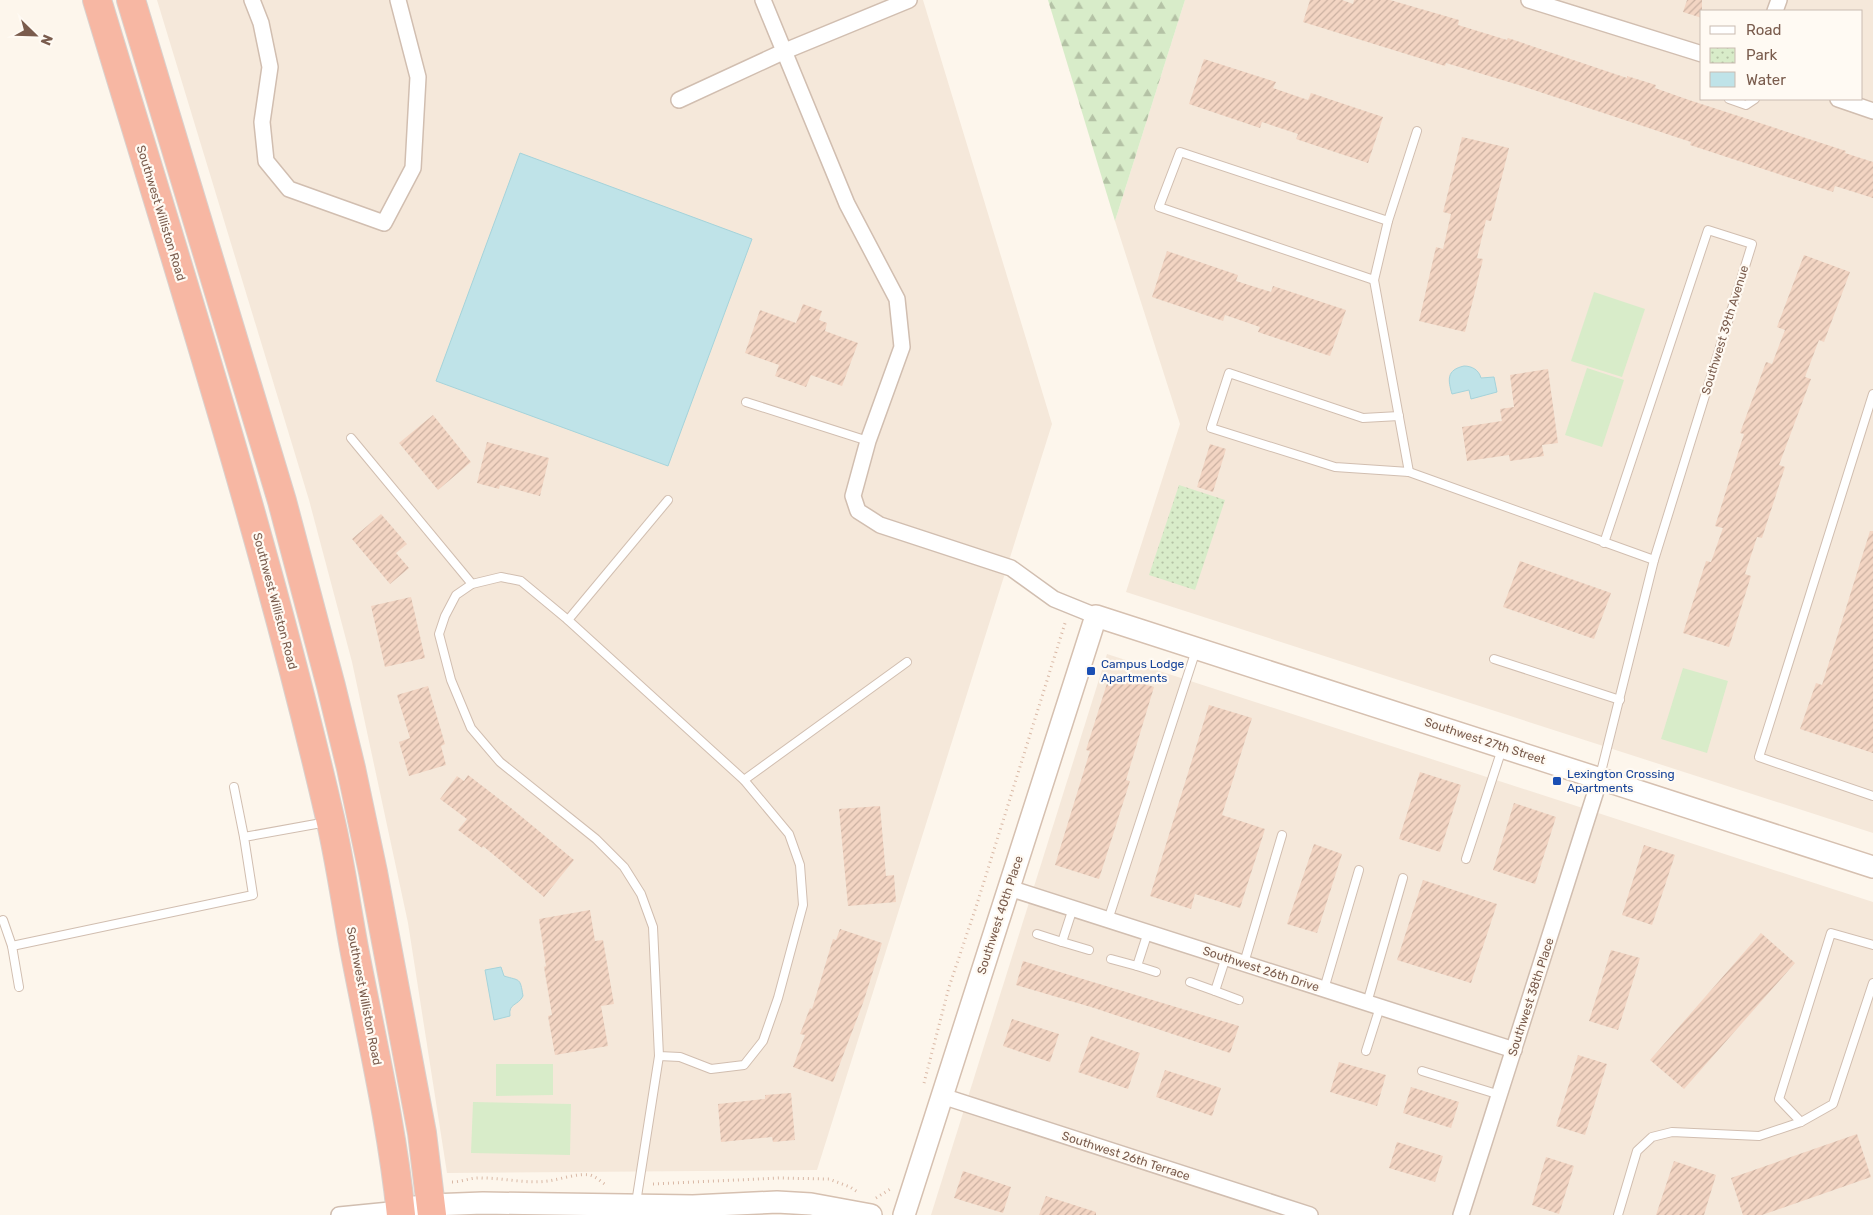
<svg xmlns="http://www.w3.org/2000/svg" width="1873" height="1215" viewBox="0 0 1873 1215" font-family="Rubik,sans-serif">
  <defs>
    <pattern id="forest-firs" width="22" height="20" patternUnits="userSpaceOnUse" patternTransform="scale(1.25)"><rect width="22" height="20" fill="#d8ecc9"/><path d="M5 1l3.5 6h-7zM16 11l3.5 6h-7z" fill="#b4c2a5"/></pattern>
    <pattern id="park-dots" width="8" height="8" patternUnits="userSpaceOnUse" patternTransform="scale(1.25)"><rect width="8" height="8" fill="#d8ecc9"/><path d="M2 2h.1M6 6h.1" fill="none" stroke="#b4c2a5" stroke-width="1.8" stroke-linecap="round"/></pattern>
    <pattern id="building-hatch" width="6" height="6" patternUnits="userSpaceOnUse" patternTransform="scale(1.25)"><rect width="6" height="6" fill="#f3d5c3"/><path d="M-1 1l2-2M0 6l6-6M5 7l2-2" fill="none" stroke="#cab0a1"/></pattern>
  </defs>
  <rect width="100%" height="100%" fill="#fdf6ec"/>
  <!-- residential -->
  <g fill="#f5e8da" fill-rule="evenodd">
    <path d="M157,0h766l129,424 -235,746 -370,3 -39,-250 -56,-261 -43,-162z"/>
    <path d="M1185,0h688v833l-747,-241 54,-168 -65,-203zM1702,11h160v88h-160z"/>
    <path d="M1107,654l766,248v313h-942z"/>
  </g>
  <!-- grass -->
  <g fill="#d8ecc9">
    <path d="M1594,292l51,17 -23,68 -51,-16z"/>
    <path d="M1587,368l37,12 -22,67 -37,-12z"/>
    <path d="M1683,668l45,13 -21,72 -46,-14z"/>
    <path d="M496,1064h57v31l-57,1z"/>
    <path d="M473,1102l98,2 -1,51 -99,-2z"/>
  </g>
  <!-- forest -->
  <path fill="url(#forest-firs)" d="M1048,0h137l-70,221z"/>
  <!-- park -->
  <path fill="url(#park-dots)" d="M1179,485l46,15 -30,90 -46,-15z"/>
  <!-- water -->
  <g fill="#bfe3e8" stroke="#a5d3da">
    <path d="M520,153l232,86 -84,227 -232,-85z"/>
    <path d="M1464,366c8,0 15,4 17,12l13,-1 3,15 -26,7 -2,-9 -17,4c-4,-14 -6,-24 12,-28z"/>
    <path d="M501,967l3,9c16,5 16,1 19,20 -5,10 -15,7 -13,20l-16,4 -9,-50z"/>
  </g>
  <!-- building -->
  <g fill="url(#building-hatch)">
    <path d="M1310,0h32l11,4 1,-4h36l69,20 -1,5 49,15 1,-2 119,40v-2l29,9 -1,3 34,12 157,51 -1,2 28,9v36l-38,-12 -2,6 -143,-47 1,-3 -169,-56 -76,-23 -1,3 -142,-44z"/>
    <path d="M1687,0h15v18l-19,-6z"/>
    <path d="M1204,59l72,23 -3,6 35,12 3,-7 72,24 -15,46 -72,-24 2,-5 -36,-12 -2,6 -71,-24z"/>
    <path d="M1462,137l47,11 -18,73 -5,-1 -9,38 6,1 -18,73 -46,-11 17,-74 7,2 8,-35 -8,-2z"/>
    <path d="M1167,251l71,24 -2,6 35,11 2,-6 73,24 -16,46 -72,-24 2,-5 -35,-12 -2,6 -71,-24z"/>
    <path d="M1804,255l46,17 -26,70 -5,-2 -14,37 6,2 -32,86 6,2 -23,71 -5,-1 -12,37 6,2 -22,71 -46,-14 23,-72 5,1 12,-34 -8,-2 29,-92 -4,-1 26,-71 6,2 13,-34 -8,-3z"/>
    <path d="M803,304l19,7 -3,9 8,3 -2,8 33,12 -16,43 -31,-11 -5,12 -31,-11 4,-11 -34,-12 15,-43 36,13z"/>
    <path d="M1548,369l10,74 -16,2 2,11 -34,5 -1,-6 -42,6 -5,-34 40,-6 -2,-12 14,-2 -4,-32z"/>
    <path d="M433,415l38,47 -33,28 -39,-47z"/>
    <path d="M487,442l62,16 -9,38 -40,-11 -1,4 -22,-6z"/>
    <path d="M1210,444l16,5 -13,43 -16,-5z"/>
    <path d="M381,514l26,30 -11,9 13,15 -19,16 -38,-45z"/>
    <path d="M1870,531h3v222l-73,-24 16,-46 6,2z"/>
    <path d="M1520,561l91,32 -17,46 -91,-32z"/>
    <path d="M411,597l14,61 -40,9 -14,-61z"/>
    <path d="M1110,674l44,13 -28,93 4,1 -31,98 -44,-14 35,-114 -4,-1z"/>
    <path d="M428,686l17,58 -4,2 5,19 -37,11 -10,-34 11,-4 -13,-43z"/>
    <path d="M1209,705l43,13 -30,97 43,14 -25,79 -45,-14 -4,15 -41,-13z"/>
    <path d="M1420,772l41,13 -21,67 -41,-13z"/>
    <path d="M468,775l43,33 63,52 -30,37 -61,-51 -1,2 -24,-18 9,-11 -27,-20 17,-23 7,5z"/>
    <path d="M1514,803l42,14 -21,67 -42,-14z"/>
    <path d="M880,806l6,70 8,-1 2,27 -48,4 -9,-97z"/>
    <path d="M1314,844l28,10 -25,79 -30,-9z"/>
    <path d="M1644,845l31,10 -23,70 -30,-10z"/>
    <path d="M1423,880l74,24 -26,79 -74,-23z"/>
    <path d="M590,910l5,31 8,-1 11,64 -13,2 7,40 -53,9 -7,-39 4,-1 -8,-48 2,-1 -7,-47z"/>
    <path d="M840,929l42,14 -19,60 -30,79 -40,-15 12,-32 -5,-1 10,-26 2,1 21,-70 3,1z"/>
    <path d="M1761,933l34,30 -111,126 -34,-29z"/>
    <path d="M1611,950l29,8 -22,72 -29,-9z"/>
    <path d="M1023,961l216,65 -9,27 -139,-46 -75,-22z"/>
    <path d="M1012,1019l47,15 -9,28 -47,-16z"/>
    <path d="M1091,1036l49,17 -12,36 -50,-17z"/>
    <path d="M1578,1055l29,9 -22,71 -29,-9z"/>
    <path d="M1339,1062l47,13 -9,31 -47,-14z"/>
    <path d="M1165,1070l56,18 -9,28 -56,-19z"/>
    <path d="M1411,1087l48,15 -8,26 -48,-15z"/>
    <path d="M791,1093l4,47 -22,2 -1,-5 -51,5 -3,-38 47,-5v-4z"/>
    <path d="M1857,1134l14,43 -109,38h-19l-12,-37z"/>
    <path d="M1397,1142l46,14 -8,26 -46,-14z"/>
    <path d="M1546,1157l28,9 -15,48 -27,-9z"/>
    <path d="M1674,1161l42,14 -12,40h-48z"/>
    <path d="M963,1171l48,16 -8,26 -49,-15z"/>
    <path d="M1046,1196l50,16v3h-57z"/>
  </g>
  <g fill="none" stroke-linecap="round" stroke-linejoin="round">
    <defs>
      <g id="lane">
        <path d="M1729,99l17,6 9,-6"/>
        <path d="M1374,280l-215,-73 21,-55 208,69"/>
        <path d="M1873,394l-114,363 114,39"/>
        <path d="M746,402l122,39"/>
        <path d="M1399,416l-36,2 -134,-45 -18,55 124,39 74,5 245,88"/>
        <path d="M351,438l121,146"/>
        <path d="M1409,472l-35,-192 14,-59 29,-90"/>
        <path d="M568,620l100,-120"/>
        <path d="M1494,659l126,41"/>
        <path d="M1600,776l54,-216 98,-316 -44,-14 -104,313"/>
        <path d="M744,780l163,-118"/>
        <path d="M234,787l10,50"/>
        <path d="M1466,859l36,-110"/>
        <path d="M1073,908l-11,34 27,8"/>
        <path d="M3,920l9,26 7,41"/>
        <path d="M1108,920l88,-270"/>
        <path d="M1148,932l-11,34 19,6"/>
        <path d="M1037,934l25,8"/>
        <path d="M12,946l241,-51 -9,-58 83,-15"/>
        <path d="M1111,959l26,7"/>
        <path d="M1244,963l38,-128"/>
        <path d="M1190,982l25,9 11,-34"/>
        <path d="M1324,989l35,-119"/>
        <path d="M1215,991l24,9"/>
        <path d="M1367,1003l36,-125"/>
        <path d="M1366,1051l14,-44"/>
        <path d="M1422,1071l78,24"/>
        <path d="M1801,1122l-22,-23 52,-166 42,12"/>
        <path d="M636,1203l23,-147 -6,-129 -12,-33 -17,-27 -28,-28 -96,-77 -29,-34 -20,-48 -12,-46 6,-18 11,-21 16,-11 29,-7 20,4 47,39 176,160 45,54 11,31 3,40 -25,93 -15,43 -19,24 -33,4 -31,-12 -21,-1"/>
        <path d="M1618,1215l19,-64 15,-14 20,-5 87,4 42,-14 32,-18 40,-121"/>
      </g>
      <g id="street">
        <path d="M252,0l9,23 9,44 -8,55 4,39 23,28 95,34 29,-55 5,-91 -20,-77"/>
        <path d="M763,0l84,204 50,95 5,48 -34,94 -15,55 5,15 22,14 131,43 43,31 42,17"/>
        <path d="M1529,0l173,54"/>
        <path d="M1775,11l4,-11"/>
        <path d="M1838,99l35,12"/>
        <path d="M679,100l106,-49 124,-51"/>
        <path d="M1009,888l505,162"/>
        <path d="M942,1096l368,119"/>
        <path d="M339,1215l61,-6"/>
        <path d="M1461,1215l139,-437"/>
      </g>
      <g id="secondary">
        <path d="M400,1209l31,-4 52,-2 210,3 84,-4 34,2 60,11"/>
        <path d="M904,1215l192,-599 777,251"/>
      </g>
      <g id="highway">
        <path d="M97,0c82,271 169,542 233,818 10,43 16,87 24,130 17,89 38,177 47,267"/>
        <path d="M131,0l151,501 49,185 20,82 22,104 49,261 10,82"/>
      </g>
    </defs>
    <!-- lane casing -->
    <use href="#lane" stroke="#d1beb0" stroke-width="10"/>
    <!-- street casing -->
    <use href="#street" stroke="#d1beb0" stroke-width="18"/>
    <!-- secondary casing -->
    <use href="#secondary" stroke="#d6c0b0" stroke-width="24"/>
    <!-- highway casing -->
    <use href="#highway" stroke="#dad1cd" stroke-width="30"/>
    <!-- path -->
    <g stroke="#d9b8a5" stroke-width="3" stroke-dasharray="1 4" stroke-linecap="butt">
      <path d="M924,1083l25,-96 27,-80 90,-287"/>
      <path d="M452,1182c10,0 19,-5 30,-4 22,0 44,6 66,3 14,-2 29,-8 42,-6 7,2 11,7 16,10"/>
      <path d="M653,1184l125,-6 51,1 21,8 9,6"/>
      <path d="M876,1198l16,-10"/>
    </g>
    <!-- lane -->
    <use href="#lane" stroke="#fff" stroke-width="8"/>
    <!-- street -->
    <use href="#street" stroke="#fff" stroke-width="15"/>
    <!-- secondary -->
    <use href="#secondary" stroke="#fff" stroke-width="21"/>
    <!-- highway -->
    <use href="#highway" stroke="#f7b7a3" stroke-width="28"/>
  </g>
  <!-- markers -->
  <g fill="#1a4fb4" stroke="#fffaf3" stroke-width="2">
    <rect x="1086" y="666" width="10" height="10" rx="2.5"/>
    <rect x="1552" y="776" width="10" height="10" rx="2.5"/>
  </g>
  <g text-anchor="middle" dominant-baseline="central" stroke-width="4.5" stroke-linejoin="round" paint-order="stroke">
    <!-- street labels -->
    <g font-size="12" fill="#7a5c4d" stroke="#fffaf3">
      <text transform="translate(161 213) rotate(73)">Southwest Williston Road</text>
      <text transform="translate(1725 330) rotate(-73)">Southwest 39th Avenue</text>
      <text transform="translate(275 601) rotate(75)">Southwest Williston Road</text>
      <text transform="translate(1485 741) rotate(18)">Southwest 27th Street</text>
      <text transform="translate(1000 915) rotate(-72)">Southwest 40th Place</text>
      <text transform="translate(1261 969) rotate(18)">Southwest 26th Drive</text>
      <text transform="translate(364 996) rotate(79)">Southwest Williston Road</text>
      <text transform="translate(1531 997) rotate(-72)">Southwest 38th Place</text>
      <text transform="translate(1126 1156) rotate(18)">Southwest 26th Terrace</text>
    </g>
    <!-- transit labels -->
    <g font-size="12" fill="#164399" stroke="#fffaf3" text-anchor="start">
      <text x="1101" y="664">Campus Lodge<tspan x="1101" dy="14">Apartments</tspan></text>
      <text x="1567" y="774">Lexington Crossing<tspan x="1567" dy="14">Apartments</tspan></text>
    </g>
  </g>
  <!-- legend -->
  <rect x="1700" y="10" width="162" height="90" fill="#fffaf3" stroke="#cabbb1"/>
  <rect x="1710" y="26" width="25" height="8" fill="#ffffff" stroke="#cabbb1"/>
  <text x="1746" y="35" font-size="15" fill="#7a5c4d">Road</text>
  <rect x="1710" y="48" width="25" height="15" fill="url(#park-dots)" stroke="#cabbb1"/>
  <text x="1746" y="60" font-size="15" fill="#7a5c4d">Park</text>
  <rect x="1710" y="72" width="25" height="15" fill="#bfe3e8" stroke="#cabbb1"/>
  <text x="1746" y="85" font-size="15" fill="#7a5c4d">Water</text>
  <!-- north arrow -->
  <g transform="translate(35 35) rotate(113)" stroke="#fffaf3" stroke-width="4" paint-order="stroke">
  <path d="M0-4L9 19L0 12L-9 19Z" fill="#7a5c4d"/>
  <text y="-8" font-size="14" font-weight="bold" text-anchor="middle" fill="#7a5c4d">N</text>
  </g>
</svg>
